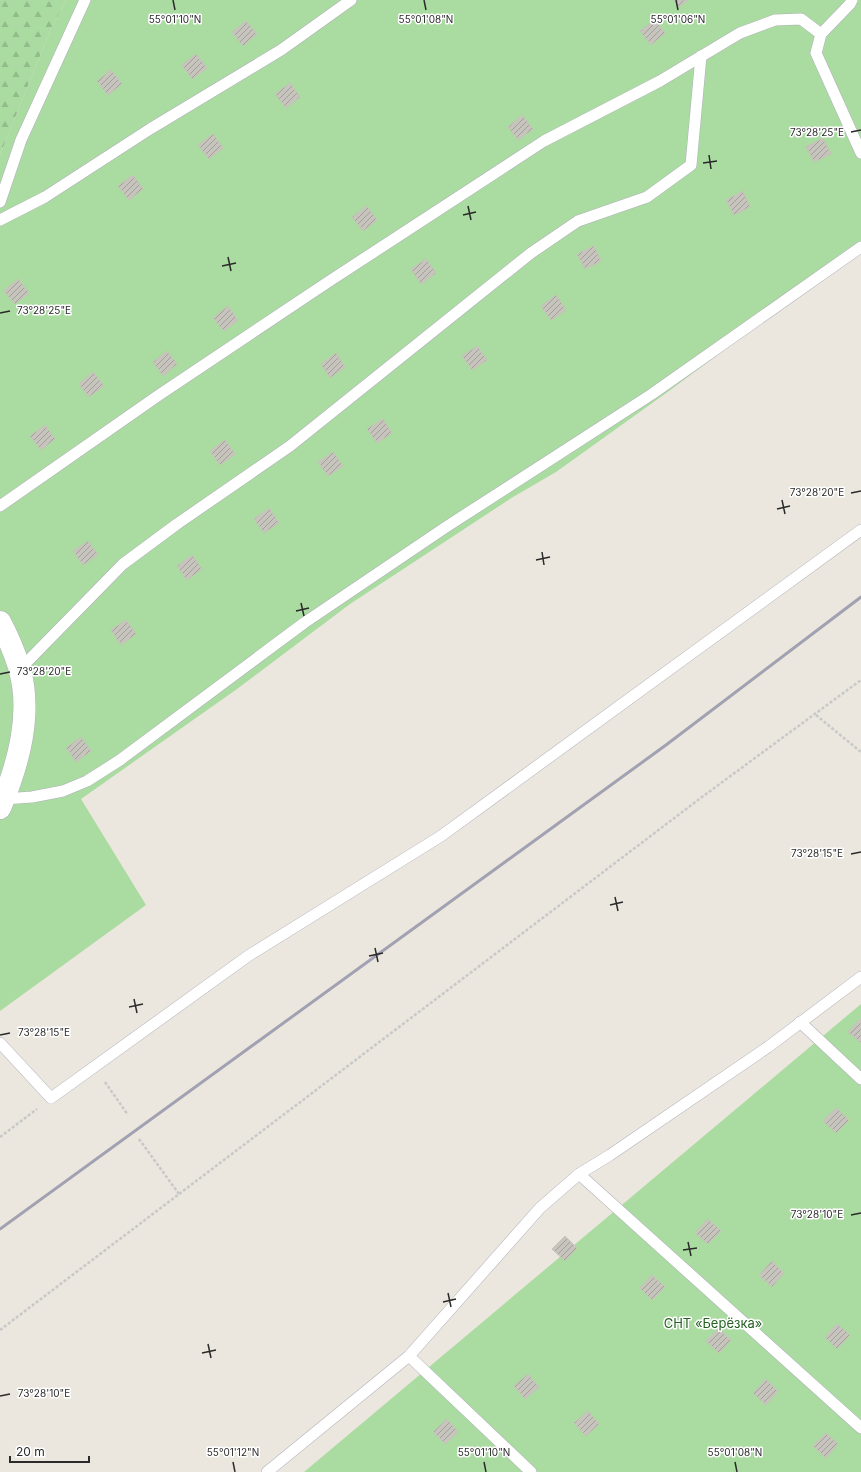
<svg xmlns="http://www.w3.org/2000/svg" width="861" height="1472" viewBox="0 0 861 1472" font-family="Inter,sans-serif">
  <defs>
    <pattern id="forest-firs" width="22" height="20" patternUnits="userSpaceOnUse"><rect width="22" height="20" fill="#aadba0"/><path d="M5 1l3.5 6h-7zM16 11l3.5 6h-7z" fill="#92bc8a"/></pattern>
    <pattern id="building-hatch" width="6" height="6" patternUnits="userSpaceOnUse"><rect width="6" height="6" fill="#c6c4bd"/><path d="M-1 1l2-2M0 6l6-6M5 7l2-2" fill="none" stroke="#a19f9a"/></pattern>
  </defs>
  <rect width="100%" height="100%" fill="#ebe7de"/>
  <!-- grass -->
  <g fill="#aadba0">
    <path d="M66,0h795v244l-31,27 -161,120 -113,81 -43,25 -163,107 -113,85 -156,110 65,106 -146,106v-856l50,-124z"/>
    <path d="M861,1004v468h-557z"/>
  </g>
  <!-- forest -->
  <path fill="url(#forest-firs)" d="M0,0h66l-16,31 -50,124z"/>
  <!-- building -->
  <g fill="url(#building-hatch)" stroke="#c6c3b8">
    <path d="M674,0h14l-9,7z"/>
    <path d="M655,20l10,13 -14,12 -11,-14z"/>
    <path d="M246,21l11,13 -14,12 -11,-14z"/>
    <path d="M196,54l11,14 -15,11 -10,-14z"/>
    <path d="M111,70l11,14 -14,11 -11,-14z"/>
    <path d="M290,83l10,14 -14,11 -11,-14z"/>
    <path d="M522,115l11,14 -15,11 -10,-13z"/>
    <path d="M213,134l10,14 -14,11 -11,-14z"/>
    <path d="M823,138l8,16 -17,8 -8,-15z"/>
    <path d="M133,175l10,14 -14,11 -11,-14z"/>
    <path d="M743,191l7,16 -16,8 -8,-15z"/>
    <path d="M367,206l10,14 -14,11 -11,-14z"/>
    <path d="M594,246l7,15 -16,8 -8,-15z"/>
    <path d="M426,259l10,14 -15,11 -10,-15z"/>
    <path d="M18,279l11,14 -14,11 -11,-13z"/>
    <path d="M556,295l10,15 -15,10 -10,-14z"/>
    <path d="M228,306l10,14 -14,11 -11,-13z"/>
    <path d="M477,346l10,14 -15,10 -10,-14z"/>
    <path d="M167,351l10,13 -14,12 -10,-14z"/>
    <path d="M336,353l9,14 -15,11 -9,-14z"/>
    <path d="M93,372l11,14 -15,11 -10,-13z"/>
    <path d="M383,419l9,14 -15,10 -10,-14z"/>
    <path d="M45,425l10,14 -14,11 -11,-14z"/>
    <path d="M225,440l10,14 -15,11 -10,-14z"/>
    <path d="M333,452l10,14 -15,10 -10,-14z"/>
    <path d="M269,508l10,15 -15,10 -10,-14z"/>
    <path d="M88,541l10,14 -15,10 -10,-14z"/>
    <path d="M192,555l10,14 -15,11 -10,-14z"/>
    <path d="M126,620l10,14 -15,11 -10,-15z"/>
    <path d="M81,737l10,14 -15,11 -10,-14z"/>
    <path d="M861,1018v25l-13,-11z"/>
    <path d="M836,1108l13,12 -13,13 -13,-12z"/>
    <path d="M708,1219l13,12 -13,13 -13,-11z"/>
    <path d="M565,1236l12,12 -12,13 -13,-12z"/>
    <path d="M772,1261l12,12 -12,14 -13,-12z"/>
    <path d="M652,1275l13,12 -13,13 -12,-12z"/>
    <path d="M837,1324l13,11 -13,14 -12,-12z"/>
    <path d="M719,1328l12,12 -12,13 -13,-12z"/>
    <path d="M528,1374l11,13 -14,12 -11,-13z"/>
    <path d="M766,1379l12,12 -12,14 -13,-12z"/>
    <path d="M588,1411l11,13 -13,12 -12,-13z"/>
    <path d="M447,1419l11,13 -13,12 -12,-12z"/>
    <path d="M826,1433l12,11 -12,14 -13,-12z"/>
  </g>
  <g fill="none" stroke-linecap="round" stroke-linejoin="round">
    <defs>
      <g id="lane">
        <path d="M852,0l-2,4 -29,30 -5,19 45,100"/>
        <path d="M0,202l21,-62 64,-140"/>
        <path d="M0,220l45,-23 105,-68 131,-79 70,-50"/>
        <path d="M0,506l159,-111 169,-113 216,-141 116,-60 80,-48 35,-13 26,-1 20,15"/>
        <path d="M20,669l103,-105 54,-40 113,-78 241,-193 47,-32 69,-24 44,-32 10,-109"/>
        <path d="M4,799l28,-2 31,-6 24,-10 33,-21 184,-137 142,-96 206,-133 209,-147"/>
        <path d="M800,1022l61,57"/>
        <path d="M0,1043l51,55 197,-142 193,-120 420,-306"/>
        <path d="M579,1174l282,254"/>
        <path d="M409,1356l122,116"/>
        <path d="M267,1472l142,-116 131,-148 39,-34 31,-19 158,-108 93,-70"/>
      </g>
      <path id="street" d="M0,622c8,15 14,29 19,45 14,47 -1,98 -19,141"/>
    </defs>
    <!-- lane casing -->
    <use href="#lane" stroke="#b1b1bc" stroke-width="12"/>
    <!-- street casing -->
    <use href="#street" stroke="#b1b1bc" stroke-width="23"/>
    <!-- path -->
    <g stroke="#c8c8c8" stroke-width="2.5" stroke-dasharray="3 2" stroke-linecap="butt">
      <path d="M816,715l45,37"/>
      <path d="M105,1082l23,33"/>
      <path d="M0,1137l37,-28"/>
      <path d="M139,1139l40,55"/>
      <path d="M0,1330l702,-533 159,-117"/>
    </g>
    <!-- lane -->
    <use href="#lane" stroke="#fff" stroke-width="11"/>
    <!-- street -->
    <use href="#street" stroke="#fff" stroke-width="22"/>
    <!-- rail -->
    <path stroke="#a2a1b2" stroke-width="3" d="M0,1229l666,-484 195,-148"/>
  </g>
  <!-- ticks -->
  <path fill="none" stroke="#2a2a2a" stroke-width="1.5" d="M173,0l2,10M424,0l2,10M676,0l2,10M851,132l10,-2M709,155l2,14M703,163l14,-2M468,206l3,14M463,215l13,-3M228,257l3,14M222,266l14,-3M0,313l10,-2M851,493l10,-2M782,500l3,14M777,509l13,-3M542,552l2,13M536,560l14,-3M301,603l3,13M296,611l13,-3M0,674l10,-2M851,854l10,-2M615,897l3,14M610,905l13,-3M375,948l3,14M369,956l14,-3M134,999l3,14M129,1007l14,-3M0,1035l10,-2M851,1215l10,-2M688,1242l3,14M683,1250l14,-2M448,1293l3,14M443,1302l13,-3M208,1344l3,14M202,1353l14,-3M0,1396l10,-2M233,1462l2,10M484,1462l2,10M735,1462l2,10"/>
  <g text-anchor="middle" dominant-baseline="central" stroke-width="3" stroke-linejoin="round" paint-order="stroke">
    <!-- park labels -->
    <g font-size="13" fill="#245f22" stroke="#fff">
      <text x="713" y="1323">СНТ «Берёзка»</text>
    </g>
  </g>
  <g font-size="10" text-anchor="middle" fill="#2a2a2a" stroke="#fff" stroke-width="3" stroke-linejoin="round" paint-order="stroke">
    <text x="175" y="23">55°01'10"N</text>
    <text x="426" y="23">55°01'08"N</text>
    <text x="678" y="23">55°01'06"N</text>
    <text x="817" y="136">73°28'25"E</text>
    <text x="44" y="314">73°28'25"E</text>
    <text x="817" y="496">73°28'20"E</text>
    <text x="44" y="675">73°28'20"E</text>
    <text x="817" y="857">73°28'15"E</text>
    <text x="44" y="1036">73°28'15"E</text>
    <text x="817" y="1218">73°28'10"E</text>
    <text x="44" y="1397">73°28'10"E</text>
    <text x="233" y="1456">55°01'12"N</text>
    <text x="484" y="1456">55°01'10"N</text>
    <text x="735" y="1456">55°01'08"N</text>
  </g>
  <!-- scale -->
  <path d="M10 1456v6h79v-6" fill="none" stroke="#2a2a2a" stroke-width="2"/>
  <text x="16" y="1456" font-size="12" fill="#2a2a2a" stroke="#ffffff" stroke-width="3" paint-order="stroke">20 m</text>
</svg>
